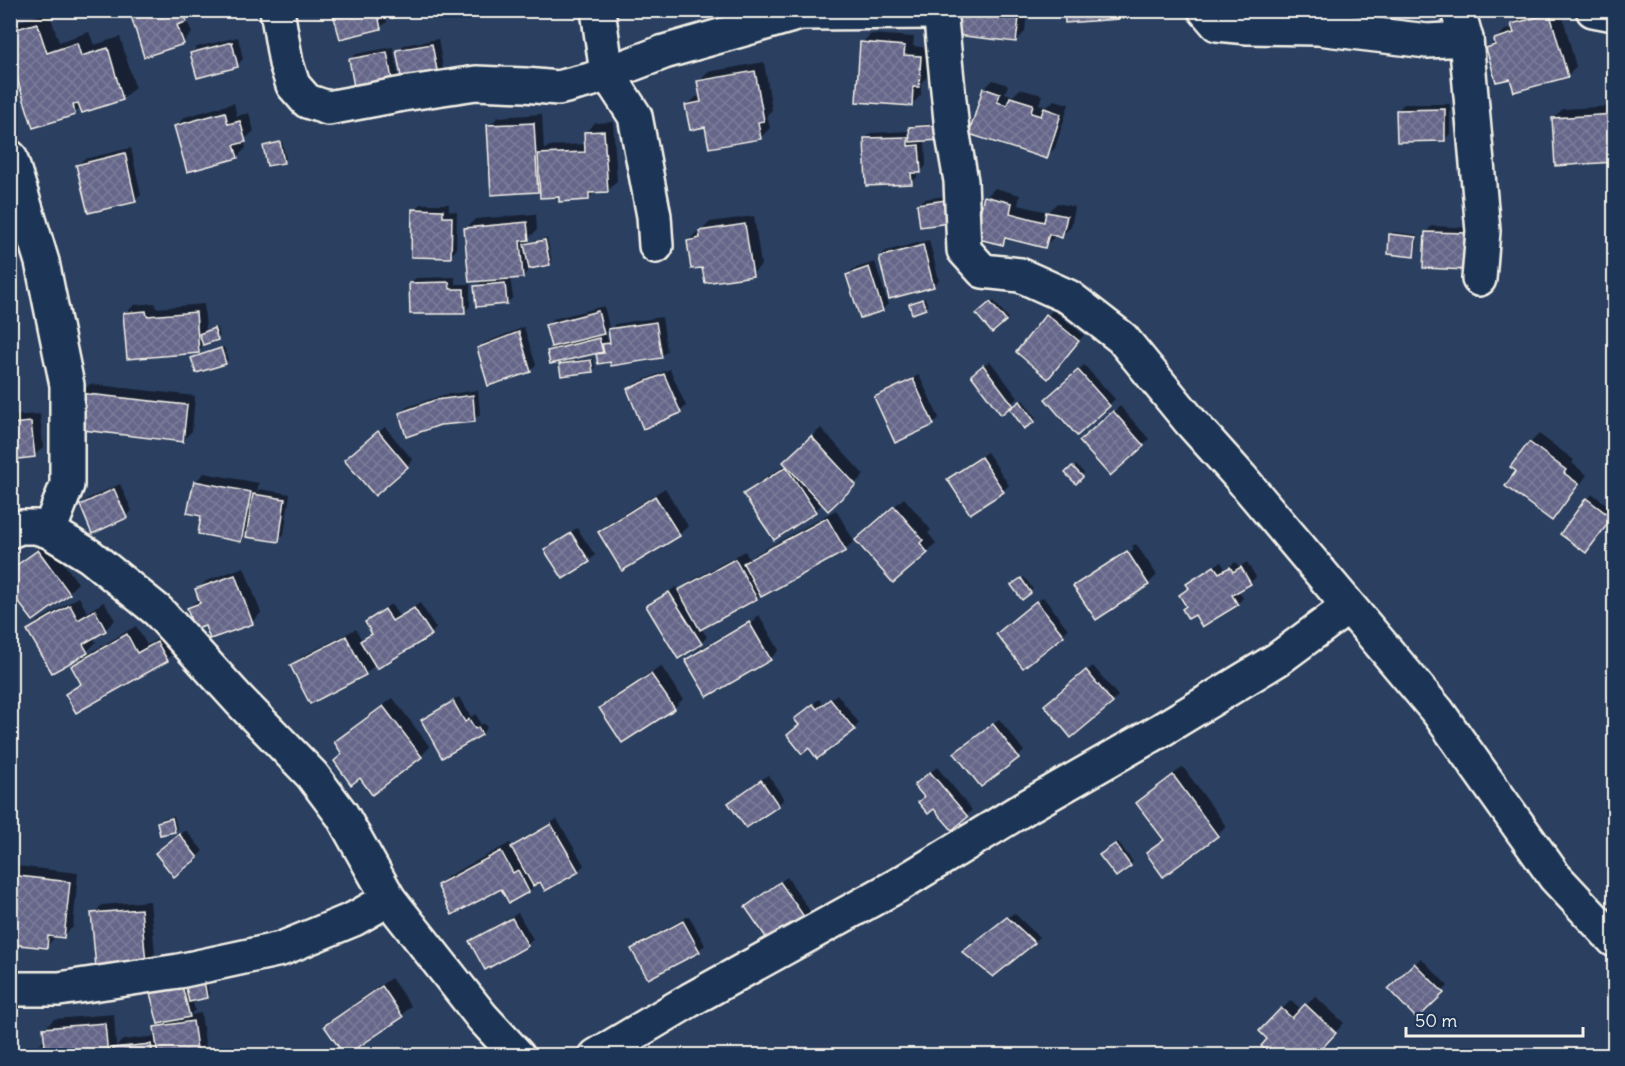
<svg xmlns="http://www.w3.org/2000/svg" width="1625" height="1066" viewBox="0 0 1625 1066" font-family="Delius,sans-serif">
  <defs>
    <pattern id="building-cross-hatch" width="8" height="8" patternUnits="userSpaceOnUse" patternTransform="scale(1.5)"><rect width="8" height="8" fill="#656689"/><path d="M0 0l8 8M0 8l8-8" fill="none" stroke="#7c7c9a"/></pattern>
  </defs>
  <rect width="100%" height="100%" fill="#2b3f61"/>
  <filter id="ink" filterUnits="userSpaceOnUse"><feTurbulence type="fractalNoise" baseFrequency=".0167" numOctaves="2"/><feDisplacementMap in="SourceGraphic" scale="12" xChannelSelector="R" yChannelSelector="G"/><feConvolveMatrix kernelMatrix="1 2 1 2 8 2 1 2 1" color-interpolation-filters="sRGB"/></filter>
  <g filter="url(#ink)">
    <!-- shadow -->
    <g fill="#0007" fill-rule="evenodd">
      <path d="M130,10h65l-8,10 5,13 -9,10z"/>
      <path d="M334,10h50l3,12 -6,5z"/>
      <path d="M960,10h67l-2,22 -9,9z"/>
      <path d="M1066,10h58v2l-6,6z"/>
      <path d="M1541,10h20l15,57 -9,9 -56,1 -23,-29 17,-18 9,-2 -1,-4 9,-9z"/>
      <path d="M49,12l10,30 30,-10 5,13 26,-8 15,50 -12,12 -40,12 -2,-4 -6,6 -60,-46 -5,1v-44z"/>
      <path d="M871,34l43,3 -1,9 16,2 -2,29 -6,6v12l-9,9 -50,-61z"/>
      <path d="M238,37l5,22 -6,6 -45,-12 5,-6z"/>
      <path d="M438,39l6,34 -6,6 -40,-28 6,-6z"/>
      <path d="M393,47l7,37 -50,-24 6,-6z"/>
      <path d="M764,62l8,48 -5,5 3,13 -9,9 -55,-11 -19,-20 9,-9 5,-1 -2,-14 9,-10z"/>
      <path d="M993,80l15,5 -3,8 8,3 7,-7 22,6 -3,9 8,3 7,-7 15,4 -14,44 -9,9 -62,-68z"/>
      <path d="M234,103l3,13 12,-3 5,18 -10,9 2,8 -9,9 -61,-31 9,-9z"/>
      <path d="M1404,104h46v30l-6,6 -46,-30z"/>
      <path d="M1614,106v54l-57,4 -4,-46 10,-9z"/>
      <path d="M542,114l2,36 5,-4 37,-2v-12l9,-9 18,-1 4,59 -9,10h-12l-8,8 -28,-3 -19,-9 -4,4 -48,-65 9,-9z"/>
      <path d="M941,123l-16,16 1,27 -6,6h-3v5l-6,6 -46,-44 6,-6 39,-2v-4l3,-2z"/>
      <path d="M282,141l4,18 -3,2 -18,-15 2,-2z"/>
      <path d="M131,148l10,47 -6,5 -57,-35 6,-6z"/>
      <path d="M995,188l25,7 -2,10 30,7 9,-9 18,4 -4,20 -10,9 -6,-2 -1,3 -9,9 -36,-9 -6,7 -17,-47z"/>
      <path d="M952,195l2,21 -36,-11 6,-6z"/>
      <path d="M420,204h29v7l8,1 -1,38 -6,6 -36,-46z"/>
      <path d="M536,214l1,16 -8,8v4l18,-4 5,24 -3,2 -17,3 -9,9 -13,1 3,20 -6,6 -31,-16 7,-7 -17,-52 9,-9z"/>
      <path d="M754,216l7,49 -9,9 -49,-8 -15,-25 9,-9 4,-1 9,-9z"/>
      <path d="M1432,226l42,2 -1,35 -47,-31z"/>
      <path d="M1393,232l25,3 -2,17 -2,3 -23,-21z"/>
      <path d="M929,240l10,40 -6,6 -53,-29 6,-6z"/>
      <path d="M875,262l13,42 -6,6 -34,-35 5,-6z"/>
      <path d="M455,277v7h15v22l-6,6 -54,-29 6,-5z"/>
      <path d="M925,298l3,7 -3,3 -15,-4 3,-2z"/>
      <path d="M994,301l14,17 -15,13 -15,-17z"/>
      <path d="M155,303l1,5 48,-4 2,26 10,-3 4,9 -13,6 -9,9 -73,-37 9,-9z"/>
      <path d="M604,306l5,21 -4,5 3,9 3,-2 -2,-11 1,2 5,-6 47,-7 5,34 -6,5 -62,6 -2,-10 -48,-1 4,-4 -6,-22 6,-6z"/>
      <path d="M1053,310l31,25 -30,36 -6,-56z"/>
      <path d="M10,322l9,40 -9,8z"/>
      <path d="M524,327l12,38 -6,6 -52,-22 6,-6z"/>
      <path d="M224,347l4,13 -3,2 -32,-4 2,-2z"/>
      <path d="M593,358l2,10 -3,3 -31,-6 2,-3z"/>
      <path d="M990,361l28,37 -17,14 -22,-43z"/>
      <path d="M1084,365l31,34 -6,6 -57,-11z"/>
      <path d="M670,369l16,37 -6,6 -52,-22 6,-6z"/>
      <path d="M919,375l20,43 -6,6 -57,-26 6,-6z"/>
      <path d="M90,384l105,12 -3,35 -9,9 -102,-47z"/>
      <path d="M478,390l2,24 -6,6 -73,-7 6,-6 36,-12z"/>
      <path d="M1023,400l13,18 -2,2 -20,-13z"/>
      <path d="M1120,406l29,33 -6,6 -57,-9z"/>
      <path d="M40,414l3,33 -9,9 -24,2v-42z"/>
      <path d="M385,427l28,33 -6,6 -55,-12z"/>
      <path d="M821,428l43,47 -36,34 -5,-6 -8,8 -70,-17 9,-9 33,-21 7,-11z"/>
      <path d="M1539,434l35,26 -2,3 15,12 -26,35 -9,9 -34,-48 -6,-4 18,-24z"/>
      <path d="M987,452l22,33 -6,6 -54,-12 6,-6z"/>
      <path d="M1076,465l8,8 -8,9 -9,-9z"/>
      <path d="M204,473l55,10 -2,9 3,-3 30,5 -6,40 -6,6 -32,-5 -5,6 -39,-26 -7,-33z"/>
      <path d="M120,484l12,27 -6,5 -33,16 -11,-27 5,-6z"/>
      <path d="M665,488l23,38 -9,9 -79,-3 9,-9z"/>
      <path d="M1593,494l21,16v5l-28,36 1,-52z"/>
      <path d="M904,498l27,32 -3,3 8,10 -9,9 -61,-21z"/>
      <path d="M836,510l18,31 -9,9 -84,43 -4,5 -56,30 6,9 -6,6 -53,-36 6,-6 22,-14 3,5 10,-10 56,-31 4,8 5,-4z"/>
      <path d="M577,528l18,27 -6,6 -43,-11 6,-6z"/>
      <path d="M48,542l30,41 -9,9 -36,27 -23,-30v-19z"/>
      <path d="M1136,544l21,31 -9,9 -73,3 8,-9v4l51,-33 -2,-3z"/>
      <path d="M1221,562l4,7 11,-7 3,5 8,-5 9,15 -6,6 -12,7 5,8 -6,6 -42,9 -8,-7 -6,-11 9,-8 -2,-3 6,-6z"/>
      <path d="M244,567l17,46 -9,9 -46,2 -18,-16 12,-10 -3,-8 9,-9z"/>
      <path d="M1024,577l9,12 -10,9 -7,-15z"/>
      <path d="M79,597l8,15 17,-10 11,18 -9,9 -13,8 3,5 -10,11 -57,-23 9,-9z"/>
      <path d="M1043,597l25,32 -5,6 -60,-7z"/>
      <path d="M420,603l16,25 -5,6 -55,30 -11,10 -73,-8 9,-9 55,-28 6,12 10,-9 -5,-10 6,-6 18,-12 8,12z"/>
      <path d="M759,615l20,35 -9,9 -83,1 9,-9zM755,617l1,3 -60,35v-3z"/>
      <path d="M136,626l11,19 19,-11 10,16 -9,9 -100,35 15,-12 -9,-16 11,-10z"/>
      <path d="M661,666l22,33 -9,9h-73l9,-9z"/>
      <path d="M1093,666l25,30 -6,6 -60,-3z"/>
      <path d="M837,694l22,29 -5,6 -54,-5 2,-11 17,-14 4,6z"/>
      <path d="M459,697l12,20 5,-3 5,11 3,-2 3,5 -6,6 -38,22 -20,-35 5,-6z"/>
      <path d="M393,698l37,49 -9,9 -78,-3 -7,-10 9,-9z"/>
      <path d="M999,719l25,32 -6,6 -56,-9z"/>
      <path d="M937,767l35,43 -5,5 -41,-18 -4,-18z"/>
      <path d="M1183,767l43,59 -9,9 -69,18 16,-14 -26,-36 9,-9z"/>
      <path d="M768,775l16,24 -6,6 -48,-2 6,-6z"/>
      <path d="M174,816l3,12 -2,3 -13,3 -3,-12 3,-3z"/>
      <path d="M557,819l27,46 -5,5 -33,19 -5,-10 -12,12 -19,10 -8,-14 -63,-2 9,-9 62,-33 3,4 6,-6z"/>
      <path d="M186,830l17,21 -6,6 -34,-9z"/>
      <path d="M1118,842l15,20 -17,13 -12,-23z"/>
      <path d="M17,866l61,7 -5,54 -10,9h-7l-9,10 -33,-20h-4v-53z"/>
      <path d="M787,877l23,34 -39,30 -18,-39z"/>
      <path d="M150,901l5,52 -9,9 -53,-48 9,-9z"/>
      <path d="M518,913l15,26 -6,6 -56,-3 6,-6z"/>
      <path d="M1014,913l25,24 -5,5 -64,5z"/>
      <path d="M689,916l16,29 -6,5 -66,-1 6,-6z"/>
      <path d="M1421,958l27,28 -31,31 -27,-28z"/>
      <path d="M206,978l3,16 -2,2 -15,3 3,11 -5,5 11,-2 6,43h-177l7,-6 -1,-3 10,-9 -1,-10 9,-9 60,-5 2,32 7,-6 34,-4 -1,-9 3,-3 -7,-31 6,-6z"/>
      <path d="M391,978l20,28 -9,9 -76,11 9,-9z"/>
      <path d="M1315,996l29,27 -30,33 -44,-17 -9,-8 30,-31 11,10z"/>
      <path d="M11,1036l2,20h-3z"/>
    </g>
    <!-- building -->
    <g fill="url(#building-cross-hatch)" stroke="#f4f1e8" stroke-width="1.5">
      <path d="M129,10h55l3,12 -10,3 7,19 -40,13z"/>
      <path d="M332,10h45l4,19 -41,10z"/>
      <path d="M390,10h31l-29,8z"/>
      <path d="M959,10h61l-4,32 -60,-7z"/>
      <path d="M1064,10h54l1,9 -54,4z"/>
      <path d="M1550,14l18,63 -54,15 -4,-13 -14,3 -10,-34 9,-3 -1,-6 20,-6 -3,-9z"/>
      <path d="M37,23l10,30 30,-10 4,13 27,-8 15,52 -41,13 -4,-10 -5,1 2,11 -42,13 -19,-59 -4,1v-39z"/>
      <path d="M232,42l6,25 -41,11 -7,-25z"/>
      <path d="M860,42l45,4 -1,9 17,1 -2,31h-6l-1,19 -56,-4z"/>
      <path d="M432,44l7,37 -36,6 -7,-37z"/>
      <path d="M387,52l7,39 -38,7 -7,-39z"/>
      <path d="M755,71l9,50 -6,1 3,17 -52,9 -4,-21 -15,3 -5,-25 16,-3 -4,-21z"/>
      <path d="M983,88l17,6 -3,8 10,3 3,-8 23,7 -2,9 10,3 3,-8 17,6 -14,45 -78,-25z"/>
      <path d="M1445,109v32l-48,1 -1,-32z"/>
      <path d="M225,112l3,12 12,-3 6,21 -12,3 4,13 -51,14 -13,-46z"/>
      <path d="M1614,114v48l-59,4 -3,-48z"/>
      <path d="M534,123l4,69 -47,3 -4,-70z"/>
      <path d="M938,125l2,15 -30,2 -1,-15z"/>
      <path d="M604,131l4,61 -19,1v7l-30,2v-5l-19,1 -2,-44 47,-2 -1,-20z"/>
      <path d="M908,137v9l11,-1 2,28h-10l1,11 -46,2 -2,-48z"/>
      <path d="M280,142l4,21 -17,3 -4,-20z"/>
      <path d="M125,153l11,49 -48,11 -12,-48z"/>
      <path d="M984,196l28,7 -2,10 34,9 2,-10 21,4 -5,22 -13,-4 -4,14 -40,-10 -2,7 -29,-7z"/>
      <path d="M946,200l3,23 -29,4 -3,-23z"/>
      <path d="M412,209l31,1v7h9l-1,41 -40,-1z"/>
      <path d="M527,222l2,18 -9,1 3,37 -54,4 -5,-54z"/>
      <path d="M745,224l8,52 -48,7 -3,-15 -11,1 -4,-28 13,-3 -1,-7z"/>
      <path d="M1425,232l44,1 -2,37 -44,-2z"/>
      <path d="M1389,234l27,3 -2,20 -26,-3z"/>
      <path d="M545,240l5,25 -21,4 -5,-25z"/>
      <path d="M923,245l11,42 -45,12 -10,-42z"/>
      <path d="M869,267l14,44 -23,7 -14,-43z"/>
      <path d="M449,282l1,7h14l1,25h-55l-1,-31z"/>
      <path d="M505,283l2,21 -31,3 -2,-21z"/>
      <path d="M922,299l4,10 -14,5 -3,-10z"/>
      <path d="M990,302l16,19 -14,12 -16,-19z"/>
      <path d="M146,311l1,5 49,-4 3,41 -72,6 -4,-46z"/>
      <path d="M598,311l6,23 -53,13 -6,-22z"/>
      <path d="M1046,314l33,27 -31,38 -32,-27z"/>
      <path d="M656,322l6,36 -51,8 -1,-4 -12,2 -2,-10 8,-1 -2,-9 8,-1 -2,-14z"/>
      <path d="M214,328l4,12 -15,5 -4,-11z"/>
      <path d="M519,332l12,40 -43,14 -11,-38z"/>
      <path d="M599,338l4,14 -53,12 -3,-13z"/>
      <path d="M221,348l5,16 -30,9 -5,-15z"/>
      <path d="M591,360l2,12 -32,4 -2,-12z"/>
      <path d="M983,365l30,40 -12,10 -30,-40z"/>
      <path d="M1078,370l32,36 -33,30 -32,-37z"/>
      <path d="M664,374l17,39 -38,16 -16,-40z"/>
      <path d="M913,379l21,46 -39,18 -21,-46z"/>
      <path d="M79,393l108,12 -4,37 -108,-13z"/>
      <path d="M473,395l2,27 -35,3 -34,12 -7,-24 36,-13z"/>
      <path d="M1020,401l15,21 -11,7 -14,-20z"/>
      <path d="M1113,411l31,35 -34,30 -31,-35z"/>
      <path d="M31,422l4,35 -25,3v-36z"/>
      <path d="M378,431l30,36 -33,29 -31,-36z"/>
      <path d="M811,436l45,49 -28,26 -45,-49z"/>
      <path d="M1529,442l37,28 -2,3 15,11 -27,37 -47,-35 11,-15 -6,-4z"/>
      <path d="M981,457l23,35 -34,22 -23,-35z"/>
      <path d="M1072,466l11,11 -7,7 -11,-11z"/>
      <path d="M786,467l30,45 -42,28 -31,-46z"/>
      <path d="M194,481l57,11 -10,50 -43,-8 3,-18 -14,-3z"/>
      <path d="M114,489l13,29 -35,16 -12,-29z"/>
      <path d="M253,494l32,5 -6,43 -33,-5z"/>
      <path d="M655,496l25,40 -58,35 -24,-39z"/>
      <path d="M1586,498l26,20 -26,35 -26,-19z"/>
      <path d="M894,506l29,34 -3,3 8,10 -35,30 -38,-43z"/>
      <path d="M827,518l19,33 -85,46 -18,-34z"/>
      <path d="M571,533l19,29 -27,17 -19,-29z"/>
      <path d="M38,550l32,44 -37,27 -23,-30v-21z"/>
      <path d="M1127,551l22,34 -53,35 -23,-34z"/>
      <path d="M735,559l22,40 -57,31 -22,-40z"/>
      <path d="M1214,566l5,7 11,-6 3,5 8,-5 10,17 -19,11 6,10 -36,22 -7,-12 -7,4 -6,-10 4,-3 -7,-11 10,-7 -3,-4z"/>
      <path d="M235,575l18,49 -43,15 -5,-13 -11,4 -7,-22 13,-5 -5,-14z"/>
      <path d="M1021,578l10,15 -9,7 -11,-15z"/>
      <path d="M669,592l33,52 -24,15 -32,-53z"/>
      <path d="M1036,601l28,35 -41,32 -27,-34z"/>
      <path d="M70,605l8,15 17,-10 11,21 -23,13 5,9 -36,20 -25,-43z"/>
      <path d="M414,608l18,27 -55,34 -17,-28 12,-7 -7,-12 20,-13 7,12z"/>
      <path d="M749,622l22,38 -64,37 -22,-37z"/>
      <path d="M127,634l10,19 20,-11 11,19 -92,52 -11,-19 16,-10 -10,-18z"/>
      <path d="M346,636l20,39 -56,29 -20,-39z"/>
      <path d="M1086,670l27,33 -42,35 -27,-33z"/>
      <path d="M651,674l24,35 -53,34 -23,-35z"/>
      <path d="M830,699l25,31 -38,29 -8,-11 -7,6 -15,-19 12,-10 -5,-6 19,-15 4,5z"/>
      <path d="M453,701l12,21 4,-3 6,10 3,-2 4,8 -40,23 -21,-38z"/>
      <path d="M383,706l39,51 -50,38 -12,-17 -9,7 -17,-24 8,-7 -8,-12z"/>
      <path d="M993,724l26,34 -38,29 -27,-34z"/>
      <path d="M930,772l38,45 -16,13 -18,-21 -6,5 -10,-12 6,-5 -10,-12z"/>
      <path d="M1173,775l45,61 -55,41 -17,-24 18,-13 -28,-37z"/>
      <path d="M761,780l18,26 -33,22 -18,-25z"/>
      <path d="M172,818l3,14 -15,3 -3,-13z"/>
      <path d="M551,824l28,48 -34,19 -5,-9 -7,4 -22,-39z"/>
      <path d="M179,834l19,24 -24,19 -19,-24z"/>
      <path d="M1115,844l16,22 -15,11 -17,-22z"/>
      <path d="M501,851l12,22 5,-3 11,22 -20,11 -8,-14 -49,26 -15,-30z"/>
      <path d="M10,875l60,7 -6,56 -16,-2 -1,12 -37,-4 2,-16h-2z"/>
      <path d="M780,882l25,36 -35,25 -25,-36z"/>
      <path d="M141,909l5,54 -50,5 -5,-55z"/>
      <path d="M1007,917l28,26 -42,34 -31,-25z"/>
      <path d="M512,918l16,28 -43,24 -16,-29z"/>
      <path d="M683,921l17,31 -52,27 -17,-30z"/>
      <path d="M1414,963l30,30 -27,26 -29,-30z"/>
      <path d="M204,980l3,18 -18,4 -4,-19z"/>
      <path d="M182,986l8,31 -32,7 -8,-31z"/>
      <path d="M382,986l21,31 -58,39 -21,-30z"/>
      <path d="M1305,1004l31,29 -21,23h-44l-10,-10 6,-7 -8,-8 22,-23 11,10z"/>
      <path d="M193,1021l5,35h-40l-4,-29z"/>
      <path d="M105,1023l3,33h-72l-1,-9 10,-1 -2,-18z"/>
      <path d="M151,1044l2,12h-40l-1,-8z"/>
    </g>
    <g fill="none" stroke-linecap="round" stroke-linejoin="round">
      <defs>
        <g id="minor">
          <path d="M277,10l9,53 7,22 14,16 21,7 75,-14 73,-11 49,2 33,3 32,-8 74,-28 136,-39 140,-1"/>
          <path d="M598,10l9,63 28,43 19,100 2,30"/>
          <path d="M940,10l12,120 9,51 3,69 19,21 37,4 49,22 53,41 67,82 52,58 197,234 117,165 59,63"/>
          <path d="M1205,10l12,14 31,3 70,1 109,13 39,-2 17,192 -4,48"/>
          <path d="M1458,10l8,29"/>
          <path d="M1593,10l21,4"/>
          <path d="M10,157l32,105 25,123v100l-18,46"/>
          <path d="M10,531l10,-4h16l13,4 41,25 68,55 82,90 72,74 30,40 47,84 93,118 36,39"/>
          <path d="M10,989h49l120,-18 102,-22 73,-30 35,-20"/>
          <path d="M596,1056l94,-56 210,-116 128,-78 133,-76 117,-71 70,-52"/>
        </g>
      </defs>
      <!-- minor casing -->
      <use href="#minor" stroke="#f4f1e8" stroke-width="38"/>
      <!-- minor -->
      <use href="#minor" stroke="#1d3557" stroke-width="33"/>
    </g>
  </g>
  <!-- margin -->
  <rect width="1625" height="1066" fill="none" stroke="#1d3557" stroke-width="36"/>
  <rect x="18" y="18" width="1589" height="1030" fill="none" stroke="#f4f1e8" stroke-width="2" filter="url(#ink)"/>
  <!-- scale -->
  <path d="M1406 1027v9h177v-9" fill="none" stroke="#f4f1e8" stroke-width="3"/>
  <text x="1415" y="1027" font-size="18" fill="#f4f1e8" stroke="#1d3557" stroke-width="4.5" paint-order="stroke">50 m</text>
</svg>
